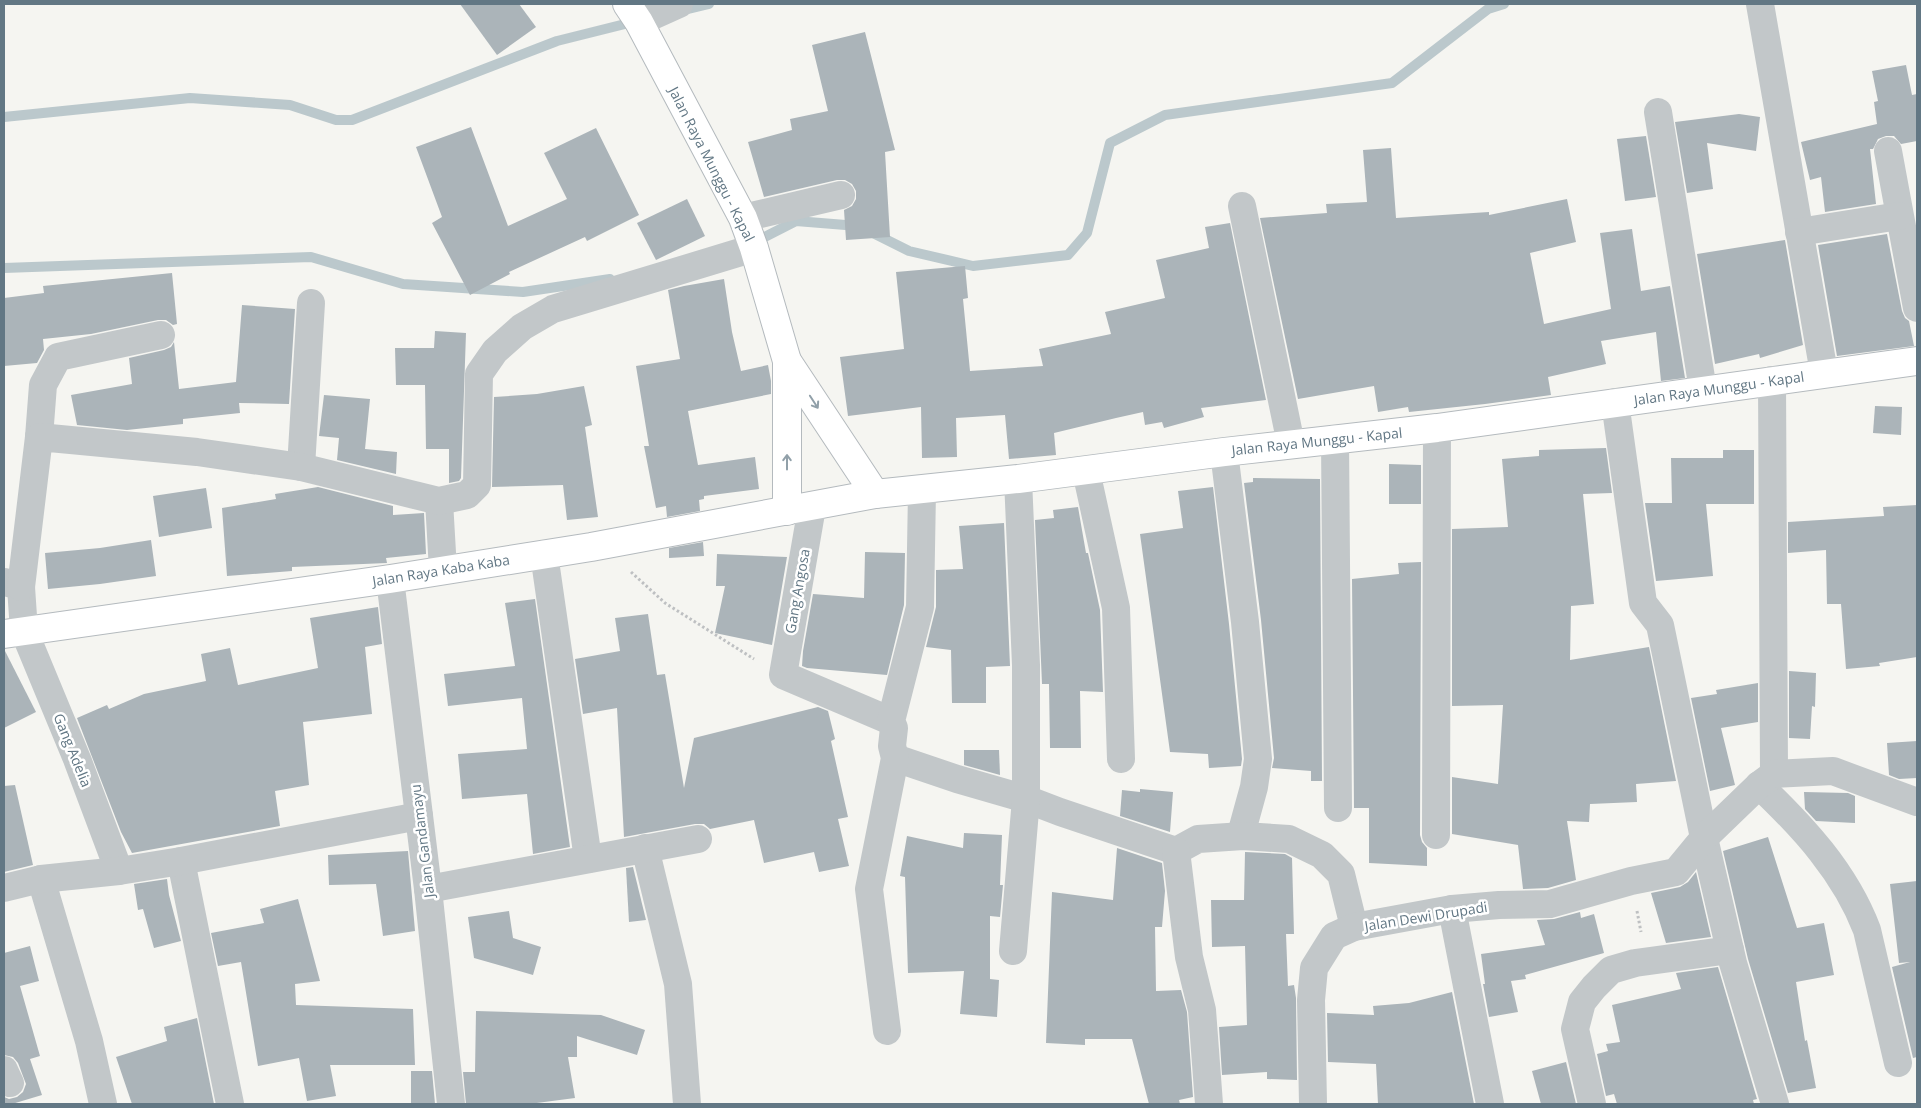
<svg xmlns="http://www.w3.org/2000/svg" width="1921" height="1108" viewBox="0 0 1921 1108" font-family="'Open Sans',sans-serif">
  <rect width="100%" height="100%" fill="#f5f5f1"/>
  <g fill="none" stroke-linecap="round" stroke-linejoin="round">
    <!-- stream -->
    <g stroke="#bbc8cc" stroke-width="10">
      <path d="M680,11l29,-7"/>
      <path d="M4,117l186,-19 100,7 46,15h16l205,-79 80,-20"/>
      <path d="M871,232l38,19 64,15 95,-11 19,-22 23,-90 55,-28 227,-32 96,-74 16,-5"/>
      <path d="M753,243l43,-22 62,5"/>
      <path d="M4,268l307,-11 92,27 120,8 87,-13"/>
    </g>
  </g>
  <!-- building -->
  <g fill="#abb4b9">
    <path d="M460,4h59l17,23 -39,28z"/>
    <path d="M865,32l30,118 -10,2 5,85 -44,3 -2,-30 8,-4 4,-7v-8l-4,-7 -7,-4h-8l-73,17 -16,-55 44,-12 -2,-11 38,-8 -16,-66z"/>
    <path d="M1906,65l6,30 5,-1v47l-16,3 -7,-8h-8l-8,3 -5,10h-3l6,55 -51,8 -4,-35 -11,3 -9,-38 76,-18 -3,-22 4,-1 -6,-30z"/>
    <path d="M1739,114l21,3 -4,34 -49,-8 6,46 -26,4 -12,-71z"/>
    <path d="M471,127l37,99 59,-27 -23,-46 52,-25 43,87 -52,26 -2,-4 -76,35 1,2 -40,21 -38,-72 10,-6 -26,-70z"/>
    <path d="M1646,136l10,61 -31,4 -8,-62z"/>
    <path d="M1391,148l5,70 93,-6v3l78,-16 9,43 -46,11 14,71 67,-15 -11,-76 32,-4 9,62 29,-5 15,92 -24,3 -5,-49 -55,9 5,23 -58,13 3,18 -66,9 -76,8 -1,-5 -30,5 -4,-26 -76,13 -38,-181 67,-5 -1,-9 41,-2 -4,-52z"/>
    <path d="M687,199l18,37 -49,24 -19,-37z"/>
    <path d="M1230,223l36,177 -65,8 3,9 -40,11 -2,-6 -17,3 -2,-13 -27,6 -62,15 2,22 -47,4 -4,-44 -49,3 1,39 -35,1 -1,-51 -73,9 -8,-59 64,-8 -8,-77 69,-6 3,32 -5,1 7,72 73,-5 -4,-17 72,-15 -6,-22 60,-14 -9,-38 53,-12 -4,-21z"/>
    <path d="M1887,234l15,77 3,7 4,3 5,25 -77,10 -19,-111z"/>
    <path d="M1785,240l18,105 -43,13 -1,-4 -44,10 -18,-110z"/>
    <path d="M172,273l5,51 -4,1 -7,-5h-8l-67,14 -48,5 1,11 -7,13 -33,3v-68l40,-5 -1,-7z"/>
    <path d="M724,279l8,53 9,39 27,-6 3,16v13l-83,17 10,54 57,-8 4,32 -55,7v3l-5,1 1,11 -33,6 -1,-11 -10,2 -12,-62h5l-13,-80 44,-7 -12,-69 16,-4z"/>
    <path d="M242,305l53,4 -6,95 -50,-1 1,10 -57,6v5l-56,6 -50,-5 -6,-30 61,-11 -3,-26 35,-8 7,-3 3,-5 5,47 57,-7z"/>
    <path d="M435,331l31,2 -5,145 -2,3 -10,2v-34h-23l-1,-64h-29l-1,-37h39z"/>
    <path d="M584,386l8,39 -7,2 13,90 -31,3 -4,-35 -71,2 2,-90 43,-3z"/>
    <path d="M324,395l46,4 -5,50 32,3 -1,22 -59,-14 2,-22 -20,-2z"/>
    <path d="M1875,406l27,1 -1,28 -28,-2z"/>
    <path d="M1606,448l6,45 -29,1 11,110 -23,2 -1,54 79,-13 27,134 -40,3 1,18 -47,2 -1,18 -22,-1 9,59 -28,8 -25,1 -5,-44 -66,-11v-57l46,7 5,-79 -51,1v-177l56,-2 -6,-68 37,-3v-6z"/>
    <path d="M1723,450h31v54h-48l7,72 -57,5 -11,-78h27l-1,-45h52z"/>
    <path d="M1389,464l32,1v39h-32z"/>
    <path d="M1253,478l67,1 2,302h-11v-10l-39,-3 2,-10 -13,-138 -17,-137 9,-1z"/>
    <path d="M318,487l75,19v9l31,-2 2,41 -40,4 1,5 -95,4v4l-65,5 -5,-68 54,-9 -1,-5z"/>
    <path d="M1213,487l16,137 13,135 -1,7 -32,2 -1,-14 -38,-2 -30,-218 43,-6 -5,-37z"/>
    <path d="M206,488l6,40 -53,9 -6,-41z"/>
    <path d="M1917,505v152l-38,6 1,3 -34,3 -5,-65h-14l-1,-54 -38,3v-31l96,-6 -1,-9z"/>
    <path d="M1078,507l8,46h2l12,57 3,82 -23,-1 1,57h-31l-1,-64h-7l-7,-164 19,-2 -1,-8z"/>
    <path d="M1004,523l6,143 -24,1v36h-34l-1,-53 -25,-3 10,-40v-37l27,-1 -4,-43z"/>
    <path d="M151,540l5,36 -56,8 -52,5 -3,-36 55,-5z"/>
    <path d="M703,542l1,14 -35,2v-10z"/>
    <path d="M865,552l40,1 -1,52 -17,70 -80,-7 -5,-2 1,-15 10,-57 51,4z"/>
    <path d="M717,554l70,3 -15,88 -57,-12 10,-47h-9z"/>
    <path d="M1421,562l-1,273 2,7 5,6v18l-58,-3v-55h-15l-2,-229 47,-5 -1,-11z"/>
    <path d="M535,599l35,248 -37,7 -6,-60 -65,5 -4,-45 69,-5 -5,-51 -74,8 -4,-32 71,-8 -10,-63z"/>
    <path d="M378,607l4,37 -17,3 7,67 -69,8 6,63 -34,6 5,35 -148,27 -11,-21 -44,-114 30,-13 2,4 35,-15 62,-13 -5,-27 29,-6 8,37 80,-17 -8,-50z"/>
    <path d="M648,614l9,61 8,-1 19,114 10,-50 124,-31 10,4 7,28 -4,2 17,76 -10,2 11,47 -30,6 -5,-20 -50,11 -10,-43 -44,9 -6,-5h-9l-71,13 -7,-129 -34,6 -8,-55 45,-8 -5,-33z"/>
    <path d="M4,649l32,63 -32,16z"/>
    <path d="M1789,671l27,2 -1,34 -3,-1 -2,33 -21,-1z"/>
    <path d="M1758,683v39l-37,6 14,57 -25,6 -19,-93 26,-4 -1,-4z"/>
    <path d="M1917,741v37l-18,1 -10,-4 -2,-32z"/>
    <path d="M964,750h35l1,25 -36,-10z"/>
    <path d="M15,785l18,80 -29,7v-86z"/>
    <path d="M1140,789l33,3 -3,40 -50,-16 2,-26 18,2z"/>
    <path d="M1804,792l44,1 7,3v27l-39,-2 -11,-12z"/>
    <path d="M964,833l38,2 -2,50h3l-3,32 -10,-1v63l9,1 -2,37 -37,-3 4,-43 -56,2 -3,-96 -5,-1 7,-40 56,12z"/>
    <path d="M1768,837l29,91 27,-5 10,52 -38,7 9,59 2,-1 9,48 -28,5 -40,-134 -25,-108z"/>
    <path d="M1117,848l45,15 3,28 -3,36h-7l1,64 25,-1 6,22 6,85 -14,3 1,4h-31l-17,-65h-47v6l-39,-2 6,-151 61,8z"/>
    <path d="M408,851l7,80 -32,5 -7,-52 -47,1 -1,-30z"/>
    <path d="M1245,852l40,2 7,4 2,76h-8l2,52 6,-1 2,13 1,82 -30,-1v-7l-45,3 -3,-48 28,-2 -2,-79 -33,1 -1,-47h33z"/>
    <path d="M633,867l13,53 -17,2 -3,-54z"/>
    <path d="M1696,872l15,65 -45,6 -15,-50 29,-6 8,-5z"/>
    <path d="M167,879l2,16 12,46 -27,7 -11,-39 -5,1 -4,-26z"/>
    <path d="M1917,881v176l-4,1 -21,-91 18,-5 -11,1 -9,-79z"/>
    <path d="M298,899l22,82 -25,3 1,21 117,4 2,56h-85l6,31 -29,5 -8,-43 -41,8 -17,-104 -23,4 -7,-33 53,-10 -4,-14z"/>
    <path d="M509,911l4,27 28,9 -8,28 -59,-17 -6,-41z"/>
    <path d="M1580,912l1,6 13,-4 10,39 -79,22 1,4 -15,2 7,31 -29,5 -6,-33h2l-4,-30 64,-9 -8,-25 17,-1z"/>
    <path d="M30,946l9,35 -19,5 20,70 -10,3 12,36 -30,9h-8v-7l5,2 8,-2 6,-5 3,-8 -8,-21 -5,-6 -9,-2v-102z"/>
    <path d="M1718,967l39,132 -4,1 1,4h-137l-3,-10 -8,2 -9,-42 11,-3 -2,-7 14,-2 -8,-37 69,-16 -5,-16z"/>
    <path d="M1452,992l22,112h-96l-2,-40 -48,-2 -1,-49 47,2 -1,-9 36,-3z"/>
    <path d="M476,1011l125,4 44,15 -8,25 -60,-19v21h-9l7,41 -46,6h-63l-3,-32h12z"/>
    <path d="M197,1018l17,86h-82l-16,-47 51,-16 -3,-14z"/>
    <path d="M1566,1062l10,42h-35l-9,-33z"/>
    <path d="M411,1071h21l3,33h-24z"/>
  </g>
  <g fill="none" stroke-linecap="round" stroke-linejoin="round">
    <defs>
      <g id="secondary">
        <path d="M627,4l12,18 104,196 11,30 33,113v150"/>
        <path d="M787,361l88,133"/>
        <path d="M4,634l386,-55 201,-32 284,-53 143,-15 206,-27 213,-24 480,-67"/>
      </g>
    </defs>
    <!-- secondary casing -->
    <use href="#secondary" stroke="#b4babe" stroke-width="30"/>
    <!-- path -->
    <g stroke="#bec0c2" stroke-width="3" stroke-dasharray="2.5 2.5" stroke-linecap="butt">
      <path d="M631,572l34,31 89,56"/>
      <path d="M1637,911l4,21"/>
    </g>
    <!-- street -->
    <g stroke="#c2c7c9" stroke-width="28">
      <path d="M1760,4l64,369"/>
      <path d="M639,22l40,-18"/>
      <path d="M1658,112l45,278"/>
      <path d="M1888,151l29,157"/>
      <path d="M1242,206l49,238"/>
      <path d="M743,218l98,-23"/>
      <path d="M1799,232l100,-16"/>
      <path d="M1772,380l2,394"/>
      <path d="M1615,402l28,201 17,22 44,213 29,125 42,141"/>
      <path d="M39,437l4,-52 15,-28 103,-22"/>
      <path d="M1335,439l3,369"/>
      <path d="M1224,452l21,170 13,137 -4,28 -11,40v9"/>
      <path d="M301,467l10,-164"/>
      <path d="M1086,471l30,137 5,151"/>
      <path d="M439,501l4,69"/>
      <path d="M812,507l-29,168 108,46"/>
      <path d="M544,554l44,305"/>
      <path d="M390,579l38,310 23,215"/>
      <path d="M5,582l16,5 3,44 53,128 42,112"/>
      <path d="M21,587l18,-150 158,15 104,15 138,34 28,-6 10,-10 2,-111 16,-23 27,-24 31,-18 201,-61"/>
      <path d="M895,758l62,21 69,20 34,13 116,39 22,-12 45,-3 46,3 33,16 19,19 13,53"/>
      <path d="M1759,785c44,42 86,87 108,145l31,133"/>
      <path d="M1436,835l1,-407"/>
      <path d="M645,848l33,136 9,120"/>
      <path d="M1176,851l13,106 13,53 7,94"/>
      <path d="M181,861l49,243"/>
      <path d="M41,879l48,162 14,63"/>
      <path d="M4,888l37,-9 78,-8 62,-10 238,-45"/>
      <path d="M428,889l270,-50"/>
      <path d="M1452,909l38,195"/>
      <path d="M1013,951l13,-152v-134l-8,-186"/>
      <path d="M887,1031l-18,-142 26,-131 -3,-12 2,-18 -3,-7 29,-114 2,-116"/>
      <path d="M4,1070l6,13"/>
      <path d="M1313,1104l-2,-104 3,-32 20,-32 20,-9 98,-18 47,-4 51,-1 81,-23 45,-9 28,-34 55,-53 15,-11 59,-3 84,31"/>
      <path d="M1592,1104l-17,-75 7,-27 12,-15 17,-17 24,-7 95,-13"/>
    </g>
    <!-- secondary -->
    <use href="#secondary" stroke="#fff" stroke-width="28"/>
  </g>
  <!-- one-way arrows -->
  <defs><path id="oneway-shaft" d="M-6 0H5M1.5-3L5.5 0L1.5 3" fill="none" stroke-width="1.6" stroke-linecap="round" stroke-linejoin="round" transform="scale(1.25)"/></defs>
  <g stroke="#91a0a9">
    <use href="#oneway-shaft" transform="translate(814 402) rotate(57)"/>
    <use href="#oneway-shaft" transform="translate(787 462) rotate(-90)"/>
  </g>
  <g text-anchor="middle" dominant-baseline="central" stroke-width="5" stroke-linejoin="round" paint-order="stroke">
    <!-- street labels -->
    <g font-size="14" fill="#627784" stroke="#fff">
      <text transform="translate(712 164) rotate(63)">Jalan Raya Munggu - Kapal</text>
      <text transform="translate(1719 388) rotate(-8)">Jalan Raya Munggu - Kapal</text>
      <text transform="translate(1317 441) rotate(-6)">Jalan Raya Munggu - Kapal</text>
      <text transform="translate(441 570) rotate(-9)">Jalan Raya Kaba Kaba</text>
      <text transform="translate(797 591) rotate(-80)">Gang Angosa</text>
      <text transform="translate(73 750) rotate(68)">Gang Adelia</text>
      <text transform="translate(422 841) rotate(-97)">Jalan Gandamayu</text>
      <text transform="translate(1426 916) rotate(-9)">Jalan Dewi Drupadi</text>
    </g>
  </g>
  <!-- border -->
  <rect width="1921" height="1108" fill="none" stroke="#627784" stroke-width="10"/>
</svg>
